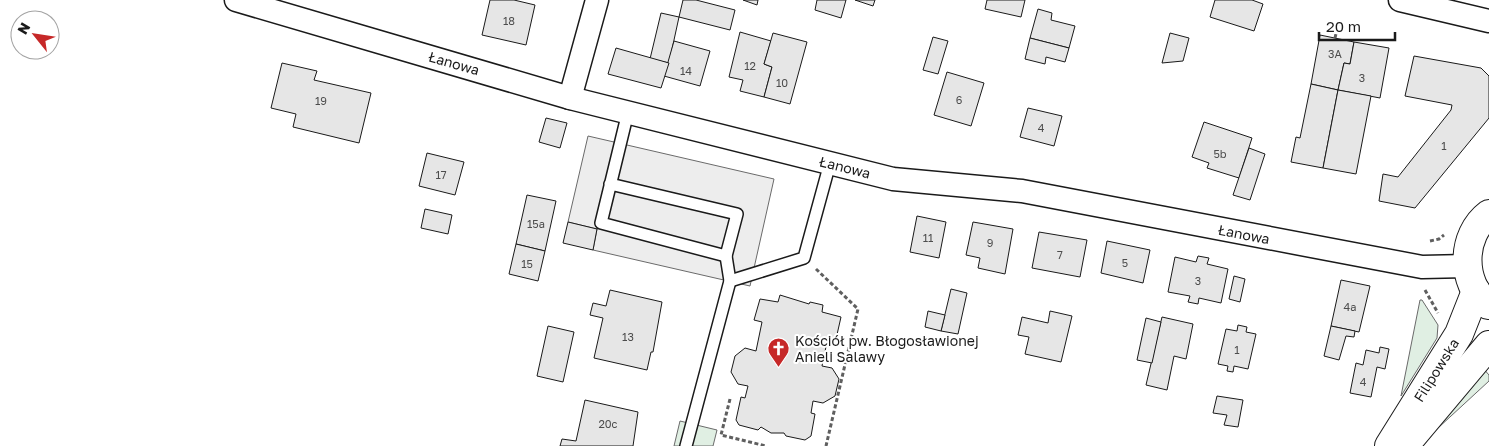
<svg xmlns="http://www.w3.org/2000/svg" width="1489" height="446" viewBox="0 0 1489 446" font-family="'Golos Text',sans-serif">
  <rect width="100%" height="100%" fill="#fff"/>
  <!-- grass -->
  <g fill="#e0efe3" stroke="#6a6a6a">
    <path d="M1420,300h2l16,25 -1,13 -36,58z"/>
    <path d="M1482,367l7,8v6l-64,59z"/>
    <path d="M680,421l37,9 -4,16h-39z"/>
  </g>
  <!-- parking -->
  <path fill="#ededed" stroke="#6a6a6a" d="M588,136l186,43 -24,107 -157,-36 4,-21 -29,-7z"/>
  <!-- building -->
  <g fill="#e6e6e6" stroke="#1a1a1a">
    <path d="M490,0h24l21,5 -9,40 -44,-10z"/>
    <path d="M683,0h13l39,10 -5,20 -51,-13z"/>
    <path d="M743,0h15l-1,5z"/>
    <path d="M817,0h29l-5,18 -26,-8z"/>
    <path d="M855,0h20l-2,6z"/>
    <path d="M987,0h38l-4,17 -36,-8z"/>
    <path d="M1215,0h37l11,4 -9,27 -44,-14z"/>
    <path d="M1038,9l14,4 -1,7 24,6 -6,22 -39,-10z"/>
    <path d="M661,13l18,4 -10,46 -19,-4z"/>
    <path d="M740,32l31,9 -7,23 8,3 -8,30 -24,-6 3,-11 -14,-3z"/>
    <path d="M773,33l34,9 -17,62 -26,-7 8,-30 -8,-3z"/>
    <path d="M1170,33l19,5 -6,23 -21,2z"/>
    <path d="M1320,35l34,7 -4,22 -6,-1 -6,27 -27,-6z"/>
    <path d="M933,37l15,4 -10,33 -15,-4z"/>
    <path d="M1030,38l39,10 -4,14 -19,-5 -1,7 -20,-5z"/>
    <path d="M674,41l36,10 -10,35 -36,-10z"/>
    <path d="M1354,42l35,6 -9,50 -42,-8 6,-27 6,1z"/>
    <path d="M616,48l53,15 -8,25 -53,-14z"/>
    <path d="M1414,56l67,12 8,8v42l-74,90 -36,-7 4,-27 15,3 53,-67 1,-5 -47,-9z"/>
    <path d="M282,63l35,8 -3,9 57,13 -12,50 -66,-16 3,-13 -25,-6z"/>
    <path d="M947,72l37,11 -13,43 -37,-11z"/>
    <path d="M1311,84l27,6 -15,78 -32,-6 5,-25 4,1z"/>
    <path d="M1338,90l33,6 -15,78 -33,-6z"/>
    <path d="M1028,108l34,8 -8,30 -34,-9z"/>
    <path d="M546,118l21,5 -7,25 -21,-6z"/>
    <path d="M1204,122l48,16 -13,40 -32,-10 2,-5 -17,-6z"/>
    <path d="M1249,148l16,6 -15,46 -17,-5z"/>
    <path d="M427,153l37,9 -9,33 -36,-9z"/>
    <path d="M527,195l29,6 -11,50 -29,-7z"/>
    <path d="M425,209l27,6 -4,19 -27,-6z"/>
    <path d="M917,216l29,6 -7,36 -29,-6z"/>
    <path d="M568,222l29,7 -4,21 -30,-7z"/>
    <path d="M973,222l40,7 -8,45 -27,-6 2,-10 -14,-3z"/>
    <path d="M1039,232l48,8 -7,37 -48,-9z"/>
    <path d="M1107,241l43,9 -7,33 -42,-10z"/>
    <path d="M516,244l29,7 -7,30 -29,-7z"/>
    <path d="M1198,256l11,2 -2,6 21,5 -7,34 -22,-5 -1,6 -10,-2 2,-6 -22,-4 7,-35 21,5z"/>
    <path d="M1234,276l11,3 -5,23 -11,-3z"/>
    <path d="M1341,280l29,6 -11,46 -28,-6z"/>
    <path d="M951,289l16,4 -9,41 -17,-3z"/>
    <path d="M610,290l52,12 -9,50h-2l-4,18 -53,-12 9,-40 -13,-3 3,-12 13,3z"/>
    <path d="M780,295l29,9 1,-2 13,3 -1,7 19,5 -5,22 -8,-2 -6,29 10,2 7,11 -4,17 -12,7 -10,-2 -2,12 4,1 -4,22 -6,4 -19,-4 -2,-3h-13l-10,-6 -3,3 -19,-5 -3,-5 5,-23 4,1 3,-12 -10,-2 -7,-12 4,-16 10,-8 11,3 6,-29 -8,-2 6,-21 18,3z"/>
    <path d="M928,311l17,4 -4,16 -16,-4z"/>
    <path d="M1050,311l22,5 -11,46 -36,-8 4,-17 -11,-2 4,-18 26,6z"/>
    <path d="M1162,317l31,7 -7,35 -12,-3 -7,34 -21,-5z"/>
    <path d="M1146,318l15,4 -9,41 -15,-3z"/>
    <path d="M1238,325l9,2 -1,5 10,2 -8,35 -14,-3 -1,6 -6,-1 1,-5 -10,-2 8,-35 11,2z"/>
    <path d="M548,326l26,6 -11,50 -26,-6z"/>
    <path d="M1331,326l24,5 -1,6 -8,-1 -7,24 -15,-4z"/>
    <path d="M1380,347l9,2 -4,20 -8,-2 -6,30 -21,-4 6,-30 7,2 3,-15 13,3z"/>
    <path d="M1217,396l26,4 -5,27 -14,-2 3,-10 -14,-2z"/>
    <path d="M585,400l53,12 -5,34h-73l2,-7 14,2z"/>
  </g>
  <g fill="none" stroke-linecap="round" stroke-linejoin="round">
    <defs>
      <g id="lane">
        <path d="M610,184l127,30 -11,42 -125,-33 27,-111"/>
        <path d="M730,281l74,-23 26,-95"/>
        <path d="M686,446l44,-165 -4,-25"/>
      </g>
      <g id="street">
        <path d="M236,0l334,98 323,81 129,12 400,76 45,-1"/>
        <path d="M1400,0l89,21"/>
        <path d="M570,98l27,-98"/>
      </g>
      <g id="secondary">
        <path d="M1488,305c-28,-22 -27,-70 1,-91"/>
        <path d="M1405,445l84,-100"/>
        <path d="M1389,446l70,-112 17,-43"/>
      </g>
    </defs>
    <!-- lane casing -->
    <use href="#lane" stroke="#1a1a1a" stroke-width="14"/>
    <!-- street casing -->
    <use href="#street" stroke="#1a1a1a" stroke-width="25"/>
    <!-- secondary casing -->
    <use href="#secondary" stroke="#1a1a1a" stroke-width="30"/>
    <!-- path -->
    <g stroke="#5f5f5f" stroke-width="3" stroke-dasharray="4 2.5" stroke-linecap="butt">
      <path d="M1335,38l3,-13"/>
      <path d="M1430,241l9,-2 5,-4"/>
      <path d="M816,269l42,40 -32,137"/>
      <path d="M1425,290l13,23"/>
      <path d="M730,399l-9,36 45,11"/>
    </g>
    <!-- lane -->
    <use href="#lane" stroke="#fff" stroke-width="11"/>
    <!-- street -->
    <use href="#street" stroke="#fff" stroke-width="22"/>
    <!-- secondary -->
    <use href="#secondary" stroke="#fff" stroke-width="28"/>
  </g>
  <!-- icons -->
  <defs>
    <symbol id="church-pin" viewBox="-11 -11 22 30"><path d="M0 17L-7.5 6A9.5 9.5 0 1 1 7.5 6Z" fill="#c62828" stroke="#fff"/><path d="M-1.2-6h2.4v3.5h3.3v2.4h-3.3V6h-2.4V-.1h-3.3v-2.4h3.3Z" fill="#fff"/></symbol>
  </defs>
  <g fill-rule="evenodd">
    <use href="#church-pin" x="766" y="336" width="25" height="34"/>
  </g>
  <g text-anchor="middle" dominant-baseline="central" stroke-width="4" stroke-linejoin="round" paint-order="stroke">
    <!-- number labels -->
    <g font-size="11" fill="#4d4d4d">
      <text x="509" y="20">18</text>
      <text x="1335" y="53">3A</text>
      <text x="750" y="65">12</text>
      <text x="686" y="70">14</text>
      <text x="1362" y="77">3</text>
      <text x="782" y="82">10</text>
      <text x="959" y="99">6</text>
      <text x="321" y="100">19</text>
      <text x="1041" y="127">4</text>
      <text x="1444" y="145">1</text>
      <text x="1220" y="153">5b</text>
      <text x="441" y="174">17</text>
      <text x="536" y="223">15a</text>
      <text x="928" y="237">11</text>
      <text x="990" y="242">9</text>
      <text x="1060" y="254">7</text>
      <text x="1125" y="262">5</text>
      <text x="527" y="263">15</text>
      <text x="1198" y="280">3</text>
      <text x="1350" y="306">4a</text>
      <text x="628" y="336">13</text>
      <text x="1237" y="349">1</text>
      <text x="1363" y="381">4</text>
      <text x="608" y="423">20c</text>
    </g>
    <!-- street labels -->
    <g font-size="14" fill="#1a1a1a" stroke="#fff">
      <text transform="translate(454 63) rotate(16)">Łanowa</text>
      <text transform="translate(845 167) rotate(14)">Łanowa</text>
      <text transform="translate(1244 234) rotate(11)">Łanowa</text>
      <text transform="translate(1436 370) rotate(-58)">Filipowska</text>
    </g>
    <!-- poi labels -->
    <g font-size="14" fill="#1a1a1a" stroke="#fff" text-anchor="start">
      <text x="795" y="340">Kościół pw. Błogosławionej<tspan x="795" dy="16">Anieli Salawy</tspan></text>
    </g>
  </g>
  <!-- north arrow -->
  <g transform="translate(35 35) rotate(300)"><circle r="24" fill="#ffffff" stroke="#a3a3a3"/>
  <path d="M0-4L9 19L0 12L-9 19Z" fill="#c62828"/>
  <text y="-8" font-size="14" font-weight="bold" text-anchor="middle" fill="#1a1a1a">N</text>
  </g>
  <!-- scale -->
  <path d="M1319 32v8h76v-8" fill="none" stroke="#1a1a1a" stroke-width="2.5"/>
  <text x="1326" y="32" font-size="15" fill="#1a1a1a" stroke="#ffffff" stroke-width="4" paint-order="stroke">20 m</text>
</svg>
